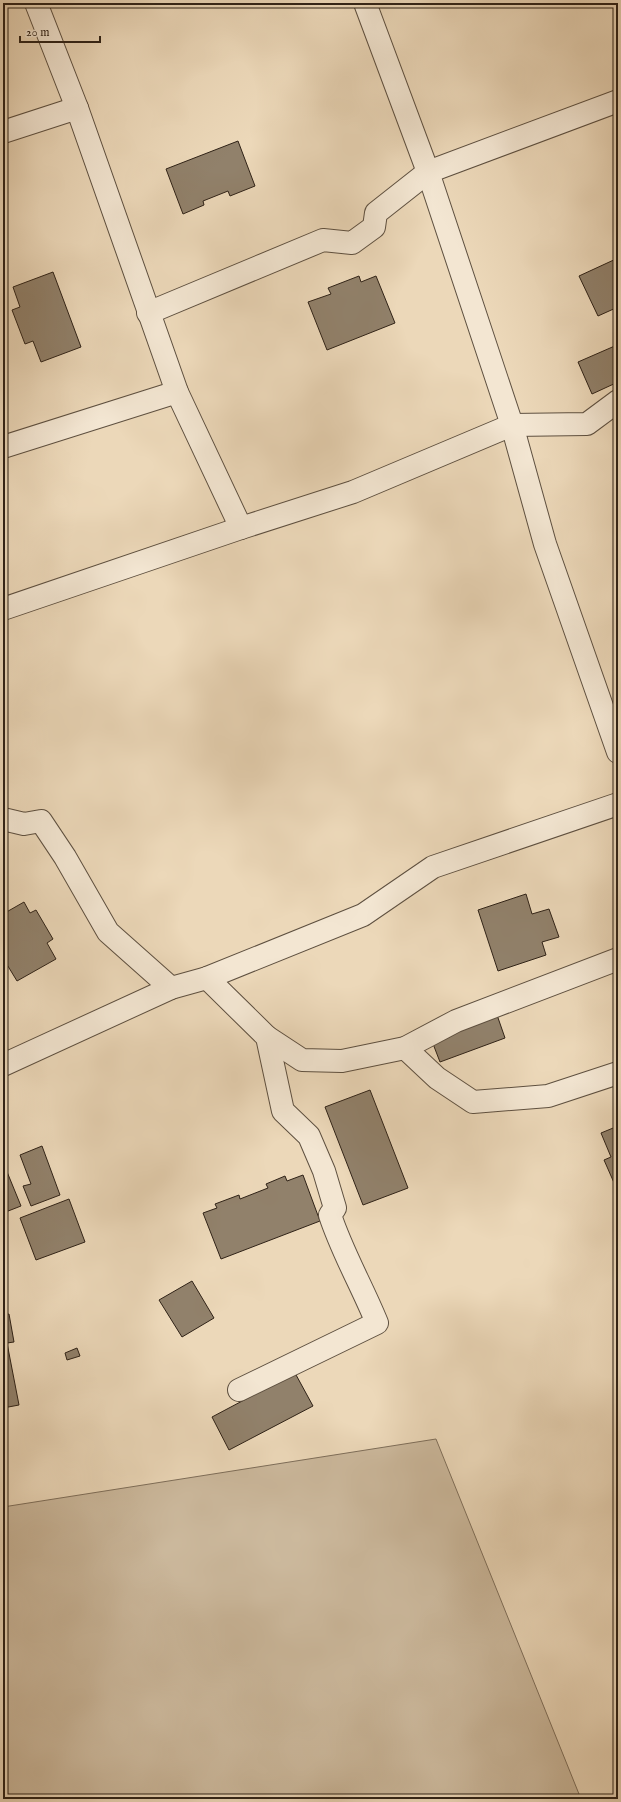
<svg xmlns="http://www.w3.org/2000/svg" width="621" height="1802" viewBox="0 0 621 1802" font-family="'IM FELL English',serif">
  <rect width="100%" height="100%" fill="#ecd8b9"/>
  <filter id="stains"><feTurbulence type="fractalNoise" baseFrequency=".005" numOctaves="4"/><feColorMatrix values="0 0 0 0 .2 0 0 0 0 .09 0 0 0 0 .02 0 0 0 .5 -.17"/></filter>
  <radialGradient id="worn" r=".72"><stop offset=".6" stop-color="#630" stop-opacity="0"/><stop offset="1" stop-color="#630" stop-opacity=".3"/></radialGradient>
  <!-- green -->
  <path fill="#ccb99d" stroke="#7e6e5a" d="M436,1439l145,360h-578v-292z"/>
  <!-- building -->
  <g fill="#91816b" stroke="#2f2217">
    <path d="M238,141l17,45 -25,10 -2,-5 -25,10 1,4 -21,9 -17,-45z"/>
    <path d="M618,258v49l-20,9 -19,-40z"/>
    <path d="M53,272l28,75 -40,15 -8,-21 -8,3 -13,-34 8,-3 -7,-20z"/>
    <path d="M359,276l2,6 15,-6 19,47 -68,27 -19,-48 23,-8 -3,-6z"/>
    <path d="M617,345l1,37 -26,12 -14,-32z"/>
    <path d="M526,894l6,20 17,-5 10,28 -17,5 4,13 -48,16 -20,-61z"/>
    <path d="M24,902l6,11 6,-3 17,29 -6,4 9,16 -39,22 -14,-23v-44z"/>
    <path d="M496,1012l9,26 -65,24 -10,-26z"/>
    <path d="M370,1090l38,98 -45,17 -38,-98z"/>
    <path d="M618,1126v58l-3,1 -11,-25 7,-3 -10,-24z"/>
    <path d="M42,1146l18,49 -29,11 -8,-20 8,-2 -11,-29z"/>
    <path d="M3,1162l18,44 -18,7z"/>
    <path d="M303,1175l17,46 -99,38 -18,-46 14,-5 -2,-4 24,-9 1,4 28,-11 -2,-4 19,-8 2,5z"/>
    <path d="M69,1199l16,43 -49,18 -16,-42z"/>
    <path d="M192,1281l22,37 -32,19 -23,-37z"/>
    <path d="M9,1314l5,28 -7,1 12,62 -16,3v-93z"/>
    <path d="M77,1348l3,8 -13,4 -2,-7z"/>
    <path d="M295,1373l18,33 -84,44 -17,-33z"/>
  </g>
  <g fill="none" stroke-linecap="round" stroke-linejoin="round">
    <defs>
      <g id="minor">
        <path d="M36,3l41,105 100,284 64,136"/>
        <path d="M365,3l63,169 84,253 33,119 73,208"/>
        <path d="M3,132l74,-24"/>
        <path d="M148,313l175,-73 29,3 22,-16 2,-14 52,-41 190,-71"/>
        <path d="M3,447l174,-55"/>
        <path d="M3,609l238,-81 112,-36 159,-67 75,-1 31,-23"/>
        <path d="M3,819l21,5 17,-3 24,36 43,75 63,56"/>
        <path d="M207,978l60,59 16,74 26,25 15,35 11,37 -5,7c12,37 32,71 47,108l-138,67"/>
        <path d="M267,1037l35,23 40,1 63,-13 51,-27 162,-62"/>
        <path d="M405,1048l32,30 36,24 75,-6 70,-23"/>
        <path d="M3,1065l168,-77 36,-10 156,-63 70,-48 185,-63"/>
      </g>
    </defs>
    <!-- minor casing -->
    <use href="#minor" stroke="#5e5040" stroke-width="24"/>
    <!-- minor -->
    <use href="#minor" stroke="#f3e6d2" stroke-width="22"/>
  </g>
  <!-- margin -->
  <rect width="621" height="1802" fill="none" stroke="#ecd8b9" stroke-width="16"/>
  <rect x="4" y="4" width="613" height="1794" fill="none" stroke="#2f2217" stroke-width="2"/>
  <rect x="8" y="8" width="605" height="1786" fill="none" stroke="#2f2217"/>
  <!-- scale -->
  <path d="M20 36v6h80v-6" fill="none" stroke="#2f2217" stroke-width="2"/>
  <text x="26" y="36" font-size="12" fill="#2f2217" stroke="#f3e6d2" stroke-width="3" paint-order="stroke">20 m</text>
  <rect width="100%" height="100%" filter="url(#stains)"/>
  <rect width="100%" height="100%" fill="url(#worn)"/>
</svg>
